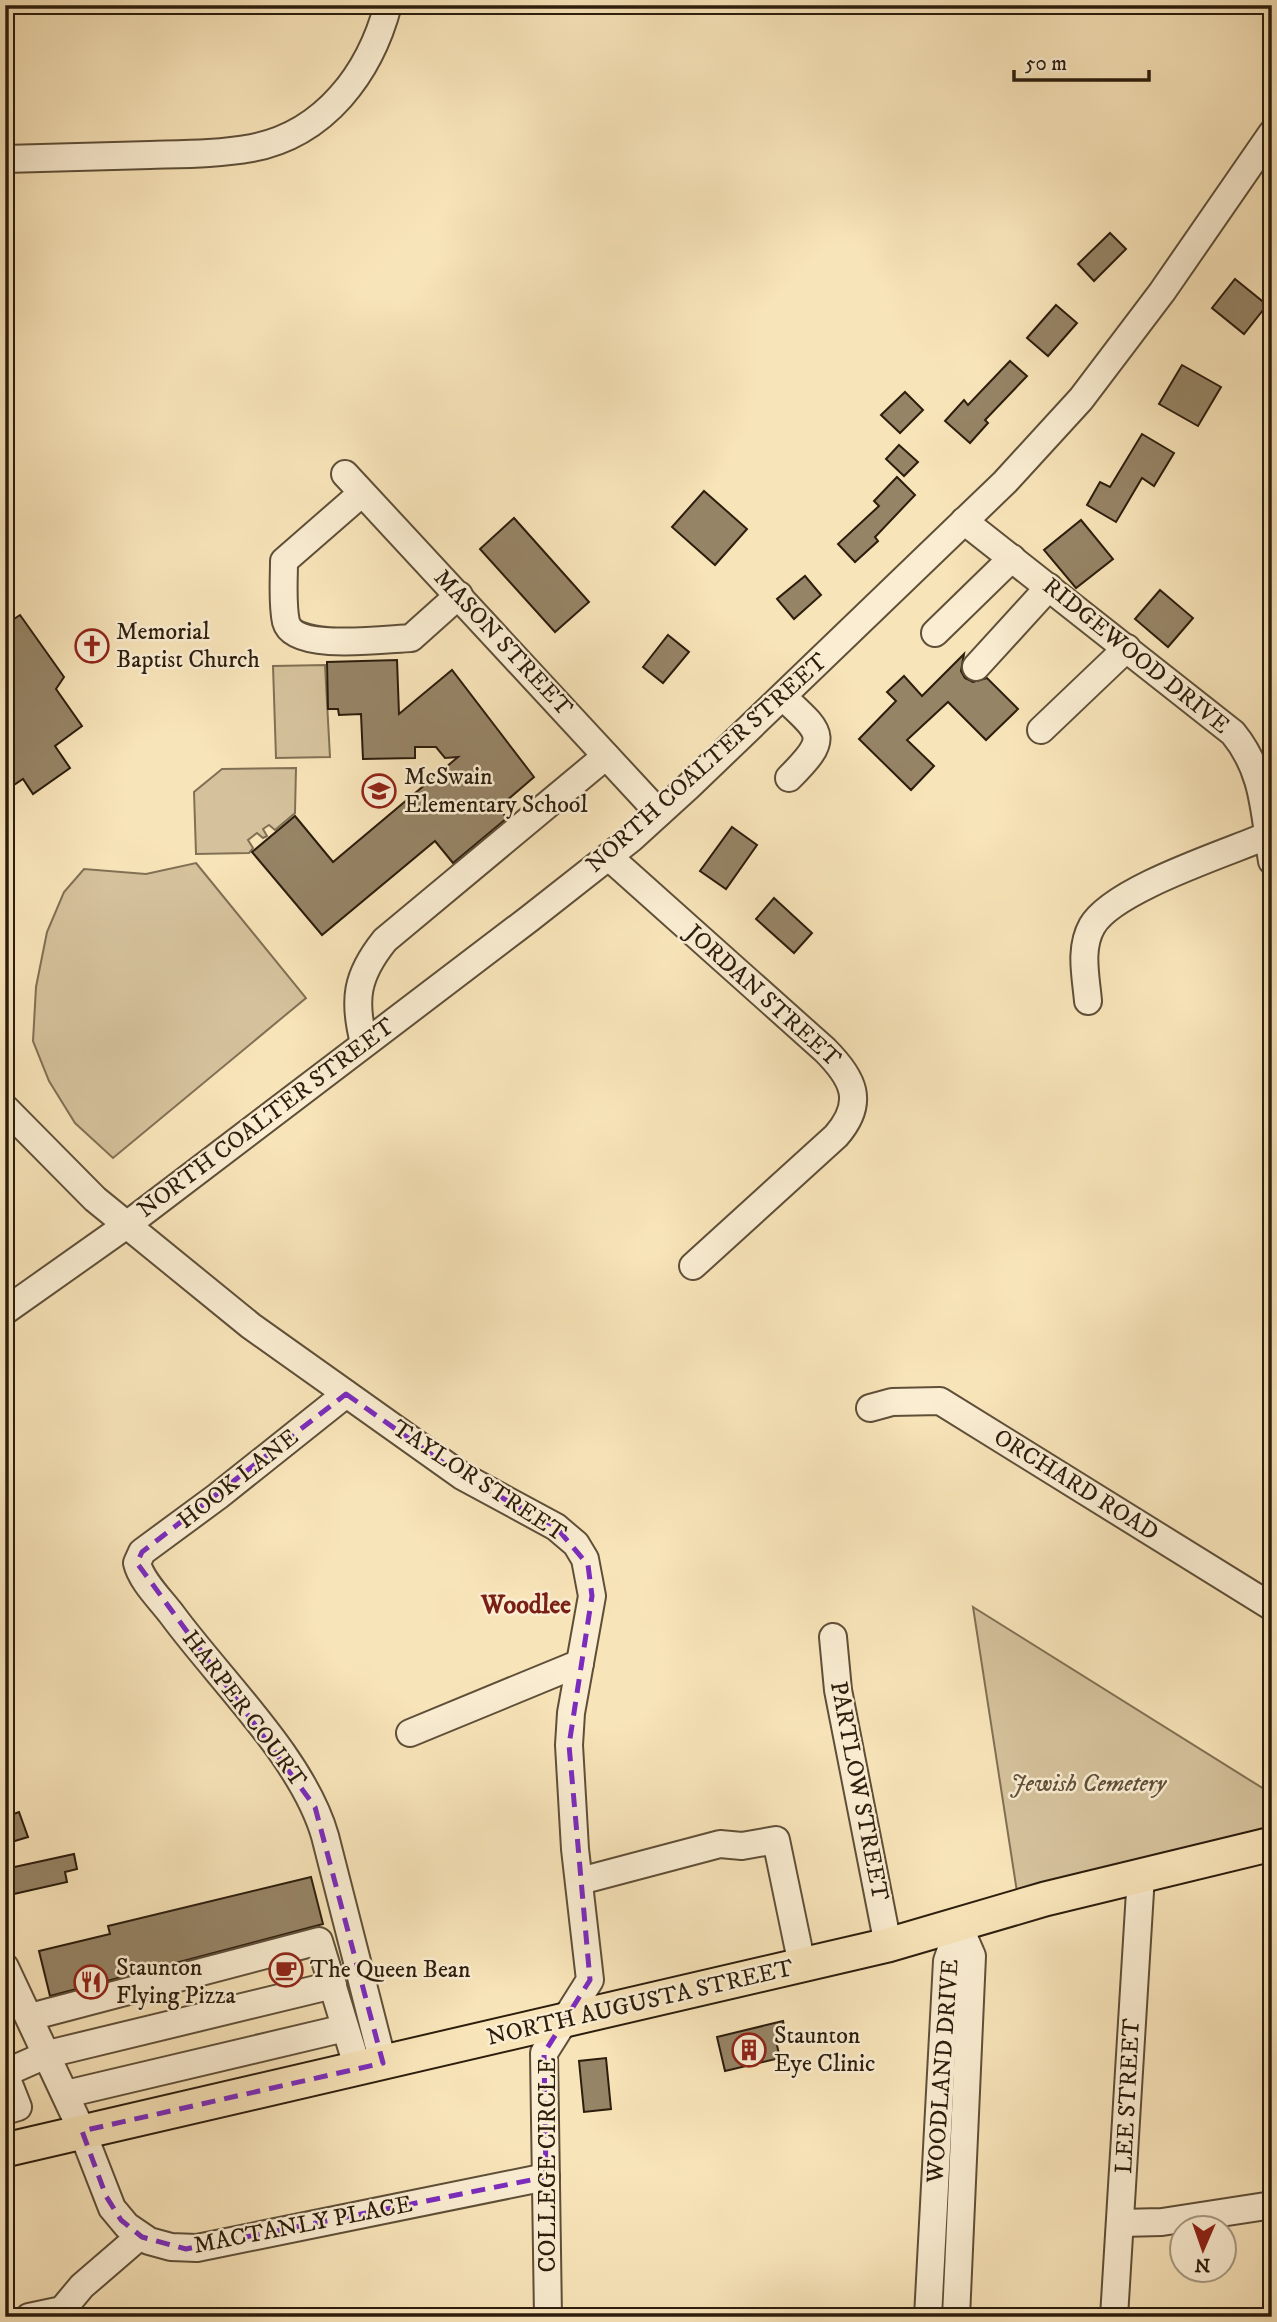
<svg xmlns="http://www.w3.org/2000/svg" width="1277" height="2322" viewBox="0 0 1277 2322" font-family="'IM FELL DW Pica',serif">
  <rect width="100%" height="100%" fill="#f8e4b9"/>
  <filter id="stains"><feTurbulence type="fractalNoise" baseFrequency=".00286" numOctaves="4"/><feColorMatrix values="0 0 0 0 .2 0 0 0 0 .09 0 0 0 0 .02 0 0 0 .5 -.17"/></filter>
  <radialGradient id="worn" r=".72"><stop offset=".6" stop-color="#630" stop-opacity="0"/><stop offset="1" stop-color="#630" stop-opacity=".3"/></radialGradient>
  <!-- green -->
  <g fill="#d5c29c" stroke="#807054" stroke-width="2">
    <path d="M325,665l5,92 -54,1 -3,-92z"/>
    <path d="M296,768l-1,45 -20,17 -6,-5 -6,4 4,7 -4,2 -6,-5 -9,7 5,8 -4,5 -53,1 -2,-62 28,-23z"/>
    <path d="M196,863l110,135 -193,160 -38,-35 -26,-42 -16,-40 3,-54 11,-55 17,-40 20,-23 62,5z"/>
    <path d="M973,1607l299,187v32l-255,66z"/>
  </g>
  <!-- building -->
  <g fill="#968466" stroke="#2c1d0d" stroke-width="2">
    <path d="M1110,233l16,16 -32,32 -16,-17z"/>
    <path d="M1235,279l32,26 -23,29 -32,-26z"/>
    <path d="M1056,305l21,18 -29,33 -21,-18z"/>
    <path d="M1010,361l17,15 -42,44 3,3 -18,20 -25,-22 19,-21 4,5z"/>
    <path d="M1182,365l39,22 -23,39 -39,-22z"/>
    <path d="M905,392l18,18 -23,23 -19,-18z"/>
    <path d="M1142,434l32,19 -20,33 -12,-8 -26,44 -29,-17 13,-23 10,5z"/>
    <path d="M899,445l19,17 -14,14 -18,-17z"/>
    <path d="M897,477l18,18 -40,42 3,4 -23,21 -17,-18 41,-38 -5,-5z"/>
    <path d="M704,491l43,38 -32,36 -43,-38z"/>
    <path d="M514,518l75,84 -34,30 -75,-83z"/>
    <path d="M1081,520l32,39 -37,29 -32,-38z"/>
    <path d="M805,576l16,19 -27,24 -17,-20z"/>
    <path d="M1160,590l33,28 -25,29 -33,-28z"/>
    <path d="M20,615l44,62 -8,12 26,37 -27,20 15,22 -37,26 -10,-15 -18,12v-166z"/>
    <path d="M668,635l21,17 -26,31 -20,-16z"/>
    <path d="M964,654l-3,17 4,7 8,4 14,-4 31,31 -32,31 -38,-38 -41,38 27,26 -23,24 -52,-51 37,-38 -9,-9 17,-16 18,20z"/>
    <path d="M397,660l2,54 53,-44 82,107 -36,31 9,10 -54,45 -18,-22 -113,94 -70,-83 43,-36 38,46 125,-105 -13,1 -9,-11h-21v11l-52,1 -2,-45 -22,1 -1,-6h-10l-1,-47z"/>
    <path d="M732,827l25,18 -31,44 -26,-18z"/>
    <path d="M774,898l38,35 -18,20 -38,-34z"/>
    <path d="M19,1812l9,25 -23,7v-27z"/>
    <path d="M74,1854l3,15 -12,3 2,10 -62,14v-27z"/>
    <path d="M311,1877l12,47 -273,72 -11,-45 71,-17 -2,-8z"/>
    <path d="M783,2021l4,18 -11,2 4,17 -55,13 -8,-34z"/>
    <path d="M606,2058l5,51 -27,3 -5,-51z"/>
  </g>
  <g fill="none" stroke-linecap="round" stroke-linejoin="round">
    <defs>
      <g id="minor">
        <path d="M5,159c49,-1 97,-3 145,-4 34,-1 69,-1 102,-7 73,-14 118,-75 136,-143"/>
        <path d="M345,474l314,339"/>
        <path d="M362,493l-78,68c0,19 -2,43 2,61 8,30 99,17 125,16l48,-43"/>
        <path d="M964,521l269,212c32,39 31,80 39,128"/>
        <path d="M935,633l77,-75"/>
        <path d="M976,667l73,-80"/>
        <path d="M783,697c40,37 47,40 6,81"/>
        <path d="M1041,730l86,-82"/>
        <path d="M609,857l216,193c28,28 41,52 11,86l-143,130"/>
        <path d="M1088,1001c-2,-24 -9,-52 4,-75 21,-37 135,-73 177,-91"/>
        <path d="M364,1043c-11,-43 -8,-67 21,-103l221,-184"/>
        <path d="M5,1108l90,91 156,127 211,150 94,51 20,17 9,15 7,37 -21,117 -2,32 6,104 15,131 -46,73 4,264"/>
        <path d="M5,1311l123,-87 401,-305 103,-81 56,-51 317,-305 76,-83 81,-107 110,-159"/>
        <path d="M346,1394l-128,102 -76,56 -5,11c4,18 25,38 36,53 48,65 130,143 152,220l58,227"/>
        <path d="M870,1408l22,-6 48,-1 332,206"/>
        <path d="M833,1637l5,53 50,255"/>
        <path d="M410,1733l170,-70"/>
        <path d="M580,1881l140,-37 22,2 34,-6 26,125"/>
        <path d="M5,1967l77,164 30,77 15,18 22,15 22,6 26,1 349,-71"/>
        <path d="M30,2017l289,-76 39,128"/>
        <path d="M5,2073l43,-19 285,-69"/>
        <path d="M5,2074l13,33 -13,4"/>
        <path d="M66,2094l279,-66"/>
        <path d="M1120,2223l42,-1 110,-17"/>
        <path d="M29,2317l33,-7 20,-24 58,-50"/>
        <path d="M928,2317l19,-356 12,-35"/>
        <path d="M956,2317l16,-361 -13,-30"/>
        <path d="M1114,2317l27,-442"/>
      </g>
      <path id="major" d="M5,2150l883,-205 157,-46 227,-55"/>
    </defs>
    <!-- minor casing -->
    <use href="#minor" stroke="#5f4f38" stroke-width="30"/>
    <!-- major casing -->
    <use href="#major" stroke="#2c1d0d" stroke-width="37"/>
    <!-- minor -->
    <use href="#minor" stroke="#faedd2" stroke-width="26"/>
    <!-- major -->
    <use href="#major" stroke="#f8e4b9" stroke-width="33"/>
  </g>
  <!-- marked area -->
  <path fill="none" stroke="#7b2cbf" stroke-width="5" stroke-dasharray="14 9" stroke-linejoin="round" d="M346,1394l116,82 94,51 32,38 4,31 -23,149 21,235 -46,73 2,124 -360,72 -44,-12 -21,-17 -15,-24 -24,-65 301,-68 -68,-256 -178,-244 5,-11z"/>
  <!-- icons -->
  <defs>
    <symbol id="church-ring" viewBox="-11 -11 22 22"><circle r="9.5" fill="#faedd2" stroke="#8f2418" stroke-width="1.5"/><path d="M-1.2-6h2.4v3.5h3.3v2.4h-3.3V6h-2.4V-.1h-3.3v-2.4h3.3Z" fill="#8f2418"/></symbol>
    <symbol id="school-ring" viewBox="-11 -11 22 22"><circle r="9.5" fill="#faedd2" stroke="#8f2418" stroke-width="1.5"/><path d="M0-5L7-2L0 1L-7-2ZM-4 1L0 2.5L4 1V4Q0 6-4 4Z" fill="#8f2418"/></symbol>
    <symbol id="cafe-ring" viewBox="-11 -11 22 22"><circle r="9.5" fill="#faedd2" stroke="#8f2418" stroke-width="1.5"/><path d="M-5.5-4.5H6V0H3Q3 3.5 0 3.5H-2.5Q-5.5 3.5-5.5 0ZM3-3.2v2h1.7v-2ZM-6 4.5H4V6H-6Z" fill="#8f2418"/></symbol>
    <symbol id="restaurant-ring" viewBox="-11 -11 22 22"><circle r="9.5" fill="#faedd2" stroke="#8f2418" stroke-width="1.5"/><path d="M-5-6h1v4h1v-4h1v4h1v-4h1v5L-1.5 .5V6h-2V.5L-5-1ZM5-6V6H3V1.5H1.5Q1.5-4 5-6Z" fill="#8f2418"/></symbol>
    <symbol id="building-ring" viewBox="-11 -11 22 22"><circle r="9.5" fill="#faedd2" stroke="#8f2418" stroke-width="1.5"/><path d="M-4-6H4V6H1V3H-1V6H-4ZM-2.5-4.3h1.7v1.8h-1.7ZM.8-4.3h1.7v1.8H.8ZM-2.5-1h1.7V.8h-1.7ZM.8-1h1.7V.8H.8Z" fill="#8f2418"/></symbol>
  </defs>
  <g fill-rule="evenodd">
    <use href="#church-ring" x="73" y="627" width="38" height="38"/>
    <use href="#school-ring" x="360" y="772" width="38" height="38"/>
    <use href="#cafe-ring" x="267" y="1951" width="38" height="38"/>
    <use href="#restaurant-ring" x="72" y="1963" width="38" height="38"/>
    <use href="#building-ring" x="730" y="2031" width="38" height="38"/>
  </g>
  <g text-anchor="middle" dominant-baseline="central" stroke-width="5" stroke-linejoin="round" paint-order="stroke">
    <!-- poi labels -->
    <g font-size="24" fill="#2c1d0d" stroke="#faedd2" text-anchor="start">
      <text x="116" y="632">Memorial<tspan x="116" dy="28">Baptist Church</tspan></text>
      <text x="404" y="777">McSwain<tspan x="404" dy="28">Elementary School</tspan></text>
      <text x="116" y="1968">Staunton<tspan x="116" dy="28">Flying Pizza</tspan></text>
      <text x="310" y="1970">The Queen Bean</text>
      <text x="774" y="2036">Staunton<tspan x="774" dy="28">Eye Clinic</tspan></text>
    </g>
    <!-- street labels -->
    <g font-size="24" fill="#2c1d0d" stroke="#faedd2">
      <text transform="translate(503 643) rotate(47)">MASON STREET</text>
      <text transform="translate(1136 656) rotate(39)">RIDGEWOOD DRIVE</text>
      <text transform="translate(707 763) rotate(-42)">NORTH COALTER STREET</text>
      <text transform="translate(763 996) rotate(42)">JORDAN STREET</text>
      <text transform="translate(266 1118) rotate(-37)">NORTH COALTER STREET</text>
      <text transform="translate(238 1479) rotate(-38)">HOOK LANE</text>
      <text transform="translate(479 1481) rotate(33)">TAYLOR STREET</text>
      <text transform="translate(1076 1485) rotate(32)">ORCHARD ROAD</text>
      <text transform="translate(244 1709) rotate(53)">HARPER COURT</text>
      <text transform="translate(859 1791) rotate(79)">PARTLOW STREET</text>
      <text transform="translate(640 2003) rotate(-13)">NORTH AUGUSTA STREET</text>
      <text transform="translate(943 2071) rotate(-86)">WOODLAND DRIVE</text>
      <text transform="translate(1128 2096) rotate(-87)">LEE STREET</text>
      <text transform="translate(548 2165) rotate(-90)">COLLEGE CIRCLE</text>
      <text transform="translate(303 2225) rotate(-11)">MACTANLY PLACE</text>
    </g>
    <!-- park labels -->
    <g font-size="24" font-style="italic" fill="#5f4f38" stroke="#faedd2">
      <text x="1088" y="1784">Jewish Cemetery</text>
    </g>
    <!-- neighbourhood labels -->
    <g font-size="26" font-weight="bold" fill="#7a1f14" stroke="#faedd2">
      <text x="526" y="1605">Woodlee</text>
    </g>
  </g>
  <!-- margin -->
  <rect width="1277" height="2322" fill="none" stroke="#f8e4b9" stroke-width="28"/>
  <rect x="7" y="7" width="1263" height="2308" fill="none" stroke="#2c1d0d" stroke-width="3.5"/>
  <rect x="14" y="14" width="1249" height="2294" fill="none" stroke="#2c1d0d" stroke-width="2"/>
  <!-- north arrow -->
  <g transform="translate(1203 2249) rotate(182)"><circle r="33" fill="#faedd2" stroke="#a89a83" stroke-width="2"/>
  <path d="M0-5L12 26L0 18L-12 26Z" fill="#8f2418"/>
  <text y="-10" font-size="19" font-weight="bold" text-anchor="middle" fill="#2c1d0d">N</text>
  </g>
  <!-- scale -->
  <path d="M1014 70v10h135v-10" fill="none" stroke="#2c1d0d" stroke-width="3.5"/>
  <text x="1025" y="70" font-size="21" fill="#2c1d0d" stroke="#faedd2" stroke-width="5" paint-order="stroke">50 m</text>
  <rect width="100%" height="100%" filter="url(#stains)"/>
  <rect width="100%" height="100%" fill="url(#worn)"/>
</svg>
